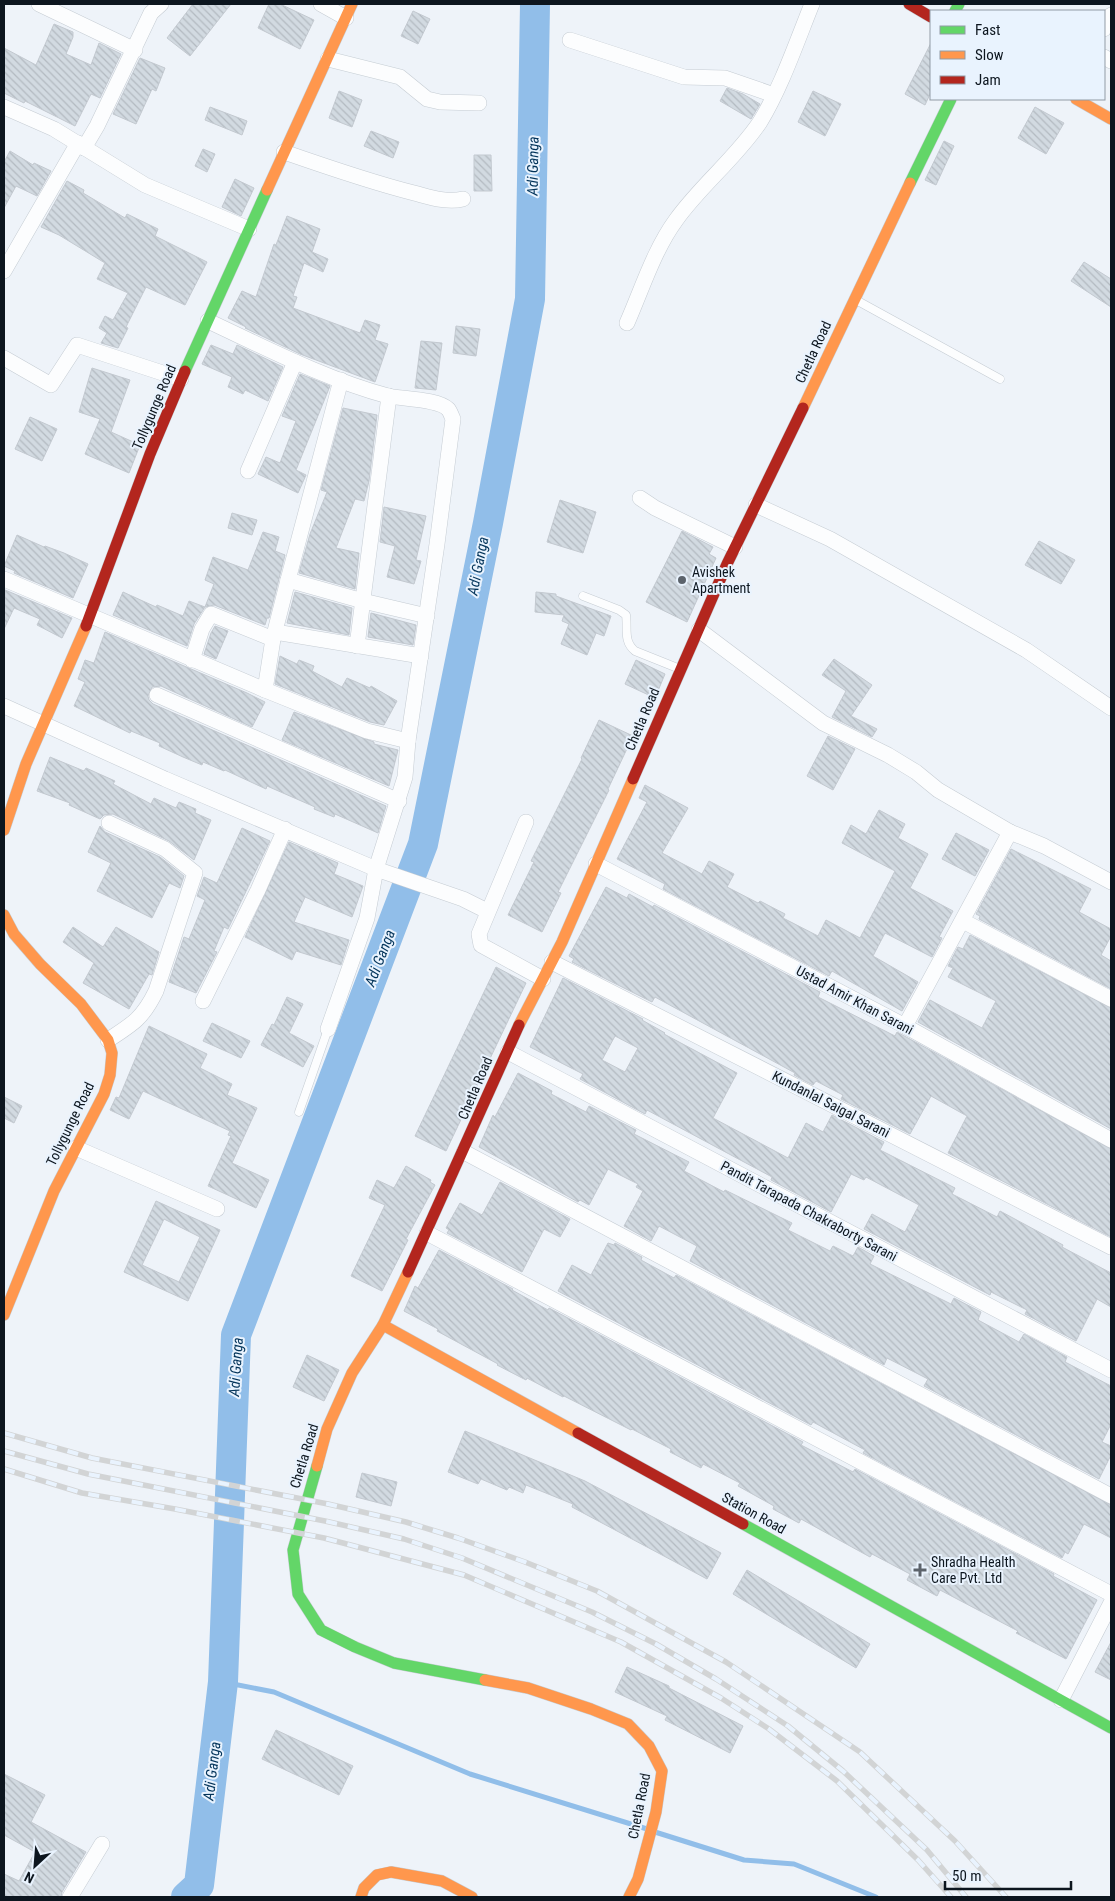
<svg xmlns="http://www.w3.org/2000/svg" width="1115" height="1901" viewBox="0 0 1115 1901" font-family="'Roboto Condensed',sans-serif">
  <defs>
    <pattern id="building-back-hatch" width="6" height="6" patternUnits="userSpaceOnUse" patternTransform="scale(1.25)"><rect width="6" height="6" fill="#d2dae1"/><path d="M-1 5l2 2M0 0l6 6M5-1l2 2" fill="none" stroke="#b3bac1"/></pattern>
  </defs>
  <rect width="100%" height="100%" fill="#eef3f9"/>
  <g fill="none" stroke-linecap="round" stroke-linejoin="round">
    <!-- stream -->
    <g stroke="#91bee9" stroke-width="5">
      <path d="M223,1682l51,10 196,82 177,55"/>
      <path d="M655,1832l89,28 50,4 82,33"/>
    </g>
    <!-- river -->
    <path stroke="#91bee9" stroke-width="30" d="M186,1897l13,-12 24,-203 13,-347 187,-491 65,-321 42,-224 5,-295"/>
  </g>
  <!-- building -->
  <g fill="url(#building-back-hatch)" stroke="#c3c9d0" fill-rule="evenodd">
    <path d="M193,4h38l-41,52 -23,-18z"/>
    <path d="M269,4h11l34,16 -14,29 -42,-21z"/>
    <path d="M413,11l17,8 -12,25 -17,-8z"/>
    <path d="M54,24l19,8v5l-7,17 25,11 8,-22 22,11 -21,44 -9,-4 -16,32 -50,-25 -1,2 -20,-10v-45l32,17z"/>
    <path d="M931,43v49l-6,13 -20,-11z"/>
    <path d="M140,58l25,10 -9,23 -4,-2 -16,35 -23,-10z"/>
    <path d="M727,88l16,6 17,10 -9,15 -31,-18z"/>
    <path d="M339,91l23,9 -10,27 -23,-9z"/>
    <path d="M813,91l28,13 -16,32 -27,-14z"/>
    <path d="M210,107l37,14 -5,14 -37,-15z"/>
    <path d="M1035,107l29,16 -18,31 -28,-16z"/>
    <path d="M371,131l28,11 -6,16 -29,-12z"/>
    <path d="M944,141l10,5 -18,39 -11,-5z"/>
    <path d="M203,149l12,5 -8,18 -12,-6z"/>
    <path d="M10,151l23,14 1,-2 17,8 -14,25 -21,-10 -12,22v-46z"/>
    <path d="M474,155h17l1,36h-18z"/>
    <path d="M235,179l19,9 -13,28 -19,-9z"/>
    <path d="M67,181l17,9 -1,3 42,25 2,-4 31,15 -3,7 52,26 -22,43 -39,-18 -20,40 2,1 -10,20 -17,-5 6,-10 -8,-5 6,-12 8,4 15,-27 -31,-14 8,-16 -46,-28 -18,-8z"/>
    <path d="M287,216l33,13 -8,23 16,7 -5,13 -19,-9 -11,33 4,1 -4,11 67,25 5,-13 15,5 -5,15 13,4 -13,38 -75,-28 -55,-26 1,-1 -18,-9 14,-27 14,6 18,-53 2,1z"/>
    <path d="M1084,262l27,17v28l-40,-26z"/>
    <path d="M456,326l24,3 -4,27 -23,-3z"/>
    <path d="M421,341l21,2 -6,47 -21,-2z"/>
    <path d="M211,345l22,9 4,-9 46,22 -15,34 -23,-11 -2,4 -15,-7 4,-10 -30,-13z"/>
    <path d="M92,368l38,12 -19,52 29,13 -11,28 -44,-19 15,-35 -21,-7z"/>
    <path d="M300,374l30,12 -34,84 10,5 -8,18 -40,-19 8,-17 14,6 16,-42 -14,-5z"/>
    <path d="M343,408l34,7 -8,66 -5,20 -9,-2 -19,49 23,5 -4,36 -56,-16 11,-39 17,-42 -6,-2z"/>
    <path d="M30,417l27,12 -15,32 -27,-12z"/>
    <path d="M560,500l36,12 -13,41 -36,-11z"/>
    <path d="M384,507l42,9 -10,44 5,1 -7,23 -27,-7 8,-31 -15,-4z"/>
    <path d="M232,513l25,7 -5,15 -24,-7z"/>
    <path d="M682,531l31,16 -4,7 7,4 -29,64 -41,-20z"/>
    <path d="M263,532l16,5 -4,14 10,4 -16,63h-2l-2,7 -51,-20 -9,2 9,-23 -9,-4 8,-23 35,13z"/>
    <path d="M17,535l27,12 1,-1 19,7 24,11 -15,34 -59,-25 1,-2 -11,-5z"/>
    <path d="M1039,541l36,19 -14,24 -36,-19z"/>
    <path d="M5,590l67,28 -10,20 -25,-13 3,-6 -26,-11 -10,21z"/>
    <path d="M123,592l33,15 1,-2 26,11 6,-15 16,6 -11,17 -7,22 -74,-31z"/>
    <path d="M295,592l57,16 -3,27 -62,-12z"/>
    <path d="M536,592l20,2v2l55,20 -7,20 -8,-3 -9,22 -26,-11 8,-20 -7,-3 2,-6 -29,-3z"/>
    <path d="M371,613l45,12 -3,20 -45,-8z"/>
    <path d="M215,626l13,5 -12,28 -12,-5 7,-21z"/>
    <path d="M105,632l142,61 18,9 -13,25 -91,-41 -9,1 -4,9 1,4 4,4 233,102 -8,27 -43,-19 -1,3 -20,-8 1,-2 -48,-21 -1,3 -41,-19 -1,1 -21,-9 -1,3 -19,-8 -24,-11 1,-3 -29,-12 -1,2 -56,-27 11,-24 -7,-3 6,-16 1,-3 9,3z"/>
    <path d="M280,656l17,8 2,-4 15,6 -2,5 30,16 5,-9 23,10 1,-2 26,15 -13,24 -14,-3 -95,-38z"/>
    <path d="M834,659l38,26 -21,31 26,13 -5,8 -40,-20 14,-26 -24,-16z"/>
    <path d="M636,660l29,14 -10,24 -30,-14z"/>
    <path d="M294,712l80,30v2l24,6 -9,36 -107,-46z"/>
    <path d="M599,720l34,16 -25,53 1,1 -51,102 3,1 -19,39 -34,-17 26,-53 -3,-1 51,-102 -1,-1z"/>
    <path d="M828,736l27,13 -22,41 -26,-14z"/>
    <path d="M50,757l34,14 2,-3 29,13 -2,3 38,20 3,-6 22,10 3,-6 17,7 -1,4 16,7 -17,40 -25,-19 -56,-27 -9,1 -4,4 -31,-14 1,-2 -33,-12z"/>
    <path d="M645,785l43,23 -26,45 40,21 7,-13 25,13 -7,13 31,16 2,-2 25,13 -2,4 35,18 8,-16 34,18 35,-67 -53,-28 9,-18 15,9 13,-24 26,14 -7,14 30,16 -18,34 43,23 -14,26 3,1 -10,19 -47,-24 -12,23 45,26 -16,29 -70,-40 -3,5 -166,-87 2,-5 -48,-25 30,-57 -8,-4z"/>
    <path d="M100,826l5,6 55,25 24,19 -4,12 -11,-5 -17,35 -55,-27 14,-28 -23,-11z"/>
    <path d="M242,828l28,13 -42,88 -4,-2 -10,24 3,1 -21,41 -27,-11 15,-45 5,2 16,-39 -8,-4 7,-19 13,6z"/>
    <path d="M956,833l33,17 -14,26 -33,-17z"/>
    <path d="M289,842l49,21 -4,11 29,12 -11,31 -47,-20 -11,25 55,18 -8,25 -45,-14 -4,9 -47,-23z"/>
    <path d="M1011,849l80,40 -12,23 32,17v7l-10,19 10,6v28l-132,-70 1,-3 -4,-2z"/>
    <path d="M606,887l21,11 2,-4 24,13 1,-2 166,87 -2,5 77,39 2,-4 214,117v88l-163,-84 19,-37 -36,-20 -21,38 -69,-35 2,-4 -27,-14 -3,4 -8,-4 -11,-6 1,-2 -140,-76 -3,5 -80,-40 2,-3 -5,-3z"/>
    <path d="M73,927l30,20 13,-20 43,25 -7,23 -3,-1 -20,35 -46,-26 11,-20 -31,-21z"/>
    <path d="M970,935l141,73v121l-193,-107 12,-22 52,28 14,-27 -48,-24 5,-9 -5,-2 10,-19 5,2z"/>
    <path d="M496,967l30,16 -80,168 -31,-15z"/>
    <path d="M563,978l80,41 -1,1 23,13 -1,1 73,39 -24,45 75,40 18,-35 17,9 9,-17 52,27 -4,8 75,38 -3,6 45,23 3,-6 63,34 -1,2 49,26v34l-14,-8 -21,42 -51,-27 2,-4 -36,-18 -1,3 -126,-66 8,-15 33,18 14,-27 -53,-28 -2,3 -13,-6 -20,38 -60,-32 1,-3 -125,-67 -2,4 -65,-35 3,-5 -53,-27zM615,1036l23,12 -13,24 -23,-12z"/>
    <path d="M287,997l16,7 -14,29 25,13 -11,21 -42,-22 11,-21 2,1z"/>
    <path d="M212,1023l38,18 -9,17 -38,-17z"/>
    <path d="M149,1026l58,28 -7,14 32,16 -5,11 30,13 -25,55 37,17 -13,28 -48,-22 23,-50 -3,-1 2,-4 -87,-40 -14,28 -19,-9 6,-13 3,1z"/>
    <path d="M518,1073l34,18 -1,3 35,18 3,-6 47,24 -2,4 55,28 -5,9 40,21 1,-2 67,33 -4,7 42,21 3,-5 20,10 5,-9 16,9 -4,8 81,40 3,-6 27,14 -3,8 41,22 5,-8 43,23 -2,5 46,24v38l-9,18 9,4v9l-12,24 -175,-93 4,-7 -41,-21 -3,7 -194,-104 7,-15 -38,-20 -8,15 -27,-15 19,-35 -7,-4 2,-3 -30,-15 -19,36 -9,-5 -2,2 -99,-55 14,-32 2,2z"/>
    <path d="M4,1097l18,9 -8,17 -10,-5z"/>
    <path d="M406,1166l25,14 -1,2 5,3 -29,54 2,1 -26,51 -31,-15 34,-71 -16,-7 8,-18 17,8z"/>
    <path d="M500,1182l70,37 -10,18 -16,-8 -22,43 -75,-39 2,-3 -3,-2 14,-25 22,12z"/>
    <path d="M156,1201l64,29 -32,71 -64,-29zM164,1219l36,18 -21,45 -37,-17z"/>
    <path d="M608,1243l6,2 1,-2 27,14 -1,3 33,18 2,-3 435,230v33l-27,-14 -16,30 -3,-2 -3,6 -199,-105 2,-3 -52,-28 -2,3 -253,-134 14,-26 19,10z"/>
    <path d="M439,1250l74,39 -1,1 36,20 1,-2 254,134 -2,3 52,27 2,-3 199,105 -1,2 44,24 -31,59 -50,-26 2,-2 -78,-41 -3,6 -30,-16 3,-6 -38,-20 -2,3 -69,-38 -2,4 -26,-14 1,-3 -36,-20 2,-3 -37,-19 -2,4 -31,-16 1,-3 -39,-20 -1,1 -67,-34 -1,1 -36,-19 -1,2 -29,-15 1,-1 -61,-33 1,-2 -34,-18 11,-25 3,2z"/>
    <path d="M307,1355l32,15 -15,31 -31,-14z"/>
    <path d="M465,1431l120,50 136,72 -14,26 -135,-72 1,-3 -47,-19 -3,8 -14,-6 -2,3 -26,-11 -3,5 -30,-12z"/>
    <path d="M362,1473l35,9 -6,24 -35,-9z"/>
    <path d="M747,1570l123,74 -14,24 -123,-74z"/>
    <path d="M1111,1642v38l-16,-8z"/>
    <path d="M627,1667l42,19v2l74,38 -13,27 -65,-33 2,-4 -52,-24z"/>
    <path d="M276,1730l77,36 -14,29 -77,-36z"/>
    <path d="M4,1774l41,21 -14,27 55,30 -24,40 -1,5h-57v-23l15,7 16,-29 -31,-17z"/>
  </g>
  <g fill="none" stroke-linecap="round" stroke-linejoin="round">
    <defs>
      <g id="lane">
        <path d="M856,300l144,79"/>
        <path d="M583,596l36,14 7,5c2,14 -3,26 9,36l45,18"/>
        <path d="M299,1112l29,-83"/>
      </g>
      <g id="street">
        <path d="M39,4l96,46"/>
        <path d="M321,4l25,14"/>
        <path d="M1104,29l7,-14"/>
        <path d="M570,40l114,37 41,1 49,17"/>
        <path d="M1104,57l7,4"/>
        <path d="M328,59l72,18 27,22 13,3 39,1"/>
        <path d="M4,107l50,22 91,56 104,44"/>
        <path d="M84,148l13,-22 54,-113 10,-9"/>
        <path d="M284,152c43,15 86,30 130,41 16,4 33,10 49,6"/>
        <path d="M4,271l74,-128"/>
        <path d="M208,321c58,27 117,58 180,75 15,3 50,3 60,13 2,2 4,8 5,10l-16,125 -29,197 -3,36 -29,92 -9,49 -39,111"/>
        <path d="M627,323c15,-34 27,-73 49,-103 25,-35 60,-62 84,-98 21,-34 37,-81 52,-118"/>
        <path d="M4,358l47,27 26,-40 104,34"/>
        <path d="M248,471l47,-109"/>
        <path d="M640,498l15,10 80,39"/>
        <path d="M756,505l74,34 196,111 85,58"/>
        <path d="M4,579l261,111 102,41 41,10"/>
        <path d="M288,580l53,-200"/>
        <path d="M699,630l124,93 65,32 28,17 22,18 72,42 -105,194"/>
        <path d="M275,632l146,24"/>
        <path d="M357,646l32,-250"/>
        <path d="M192,660l10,-31 9,-15 62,25"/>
        <path d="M265,690l8,-51 15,-59 75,21 64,15"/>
        <path d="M157,695l242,106"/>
        <path d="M4,706l161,73 211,90 87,30 24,12"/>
        <path d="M526,822l-47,112 2,11 62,34"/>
        <path d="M1010,832l34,14 67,36"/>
        <path d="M596,864l309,162 206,114"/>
        <path d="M963,921l148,78"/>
        <path d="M552,962l559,285"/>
        <path d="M203,1001l55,-111 27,-61"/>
        <path d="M108,1040c25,-16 35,-22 48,-49l39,-118 -30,-24 -56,-26"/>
        <path d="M508,1052l603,318"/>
        <path d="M76,1148l141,61"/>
        <path d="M464,1152l647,344"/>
        <path d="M427,1233l684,361"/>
        <path d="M1061,1700l50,-97"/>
        <path d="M70,1897l32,-53"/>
      </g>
      <g id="fast">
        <path d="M955,11l4,-7"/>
        <path d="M910,183l41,-84"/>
        <path d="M185,371l82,-181"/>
        <path d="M317,1466l-24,84 5,44 23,36 34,17 39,16 91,17"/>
        <path d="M743,1524l368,204"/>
      </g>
      <g id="slow">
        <path d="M1076,99l35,20"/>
        <path d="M267,190l85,-186"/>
        <path d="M803,408l107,-225"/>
        <path d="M4,830l22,-66 60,-138"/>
        <path d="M4,915l10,19 26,30 41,40 27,36 4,13 -2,22 -6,19 -50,97 -50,124"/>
        <path d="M519,1025l43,-83 71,-163"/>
        <path d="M383,1325l195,108"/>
        <path d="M317,1466l10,-37 25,-56 31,-48 25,-53"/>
        <path d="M485,1680l43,8 63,21 37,15 21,22 13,25 -6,41 -18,67 -9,18"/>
        <path d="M361,1897l3,-9 13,-13 14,-3 51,9 30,16"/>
      </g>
      <g id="jam">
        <path d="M909,4l22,13"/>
        <path d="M86,626l64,-172 35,-83"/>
        <path d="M633,779l94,-215 76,-156"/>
        <path d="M408,1272l111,-247"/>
        <path d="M578,1433l165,91"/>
      </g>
    </defs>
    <!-- lane casing -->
    <use href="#lane" stroke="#c5ccd3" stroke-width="9"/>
    <!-- street casing -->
    <use href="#street" stroke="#c5ccd3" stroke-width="16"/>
    <!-- fast casing -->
    <use href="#fast" stroke="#c5ccd3" stroke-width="12"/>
    <!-- slow casing -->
    <use href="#slow" stroke="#c5ccd3" stroke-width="12"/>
    <!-- jam casing -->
    <use href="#jam" stroke="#c5ccd3" stroke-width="12"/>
    <!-- lane -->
    <use href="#lane" stroke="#fcfdfe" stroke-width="8"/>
    <!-- street -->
    <use href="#street" stroke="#fcfdfe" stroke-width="15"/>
    <!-- fast -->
    <use href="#fast" stroke="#63d668" stroke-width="11"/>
    <!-- slow -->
    <use href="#slow" stroke="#ff974d" stroke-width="11"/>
    <!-- jam -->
    <use href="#jam" stroke="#b3261e" stroke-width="11"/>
    <defs>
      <g id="rail">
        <path d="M4,1433l88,25 236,46 78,18 52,16 67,24 72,29 129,71 134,90 95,89 51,56"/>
        <path d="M4,1451l84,23 237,47 79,18 58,19 130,54 64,32 60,35 72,47 55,45 84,79 39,47"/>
        <path d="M4,1469l78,24 93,16 149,29 140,37 157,67 100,56 48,31 68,52 81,79 33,37"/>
      </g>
    </defs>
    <!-- rail casing -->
    <use href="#rail" stroke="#d2d4d5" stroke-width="5.5"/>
    <!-- rail -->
    <use href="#rail" stroke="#e9f3fe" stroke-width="4" stroke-dasharray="11" stroke-linecap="butt"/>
  </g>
  <!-- markers -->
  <g fill="#5c636b" stroke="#e9f3fe" stroke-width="2">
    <circle cx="682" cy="580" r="5"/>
    <path d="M917.5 1562.5h5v5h5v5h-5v5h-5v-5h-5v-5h5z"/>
  </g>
  <g text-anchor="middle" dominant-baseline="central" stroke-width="4" stroke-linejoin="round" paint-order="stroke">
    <!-- street labels -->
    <g font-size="14" fill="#0d161f" stroke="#e9f3fe">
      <text transform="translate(813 352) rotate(-65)">Chetla Road</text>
      <text transform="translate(154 407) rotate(-67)">Tollygunge Road</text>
      <text transform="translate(642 719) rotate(-67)">Chetla Road</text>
      <text transform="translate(855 1000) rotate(28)">Ustad Amir Khan Sarani</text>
      <text transform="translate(475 1088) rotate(-67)">Chetla Road</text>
      <text transform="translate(831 1104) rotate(27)">Kundanlal Saigal Sarani</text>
      <text transform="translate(70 1124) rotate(-64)">Tollygunge Road</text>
      <text transform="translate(809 1211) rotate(28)">Pandit Tarapada Chakraborty Sarani</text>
      <text transform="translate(304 1456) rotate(-73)">Chetla Road</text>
      <text transform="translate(754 1513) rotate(29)">Station Road</text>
      <text transform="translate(639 1806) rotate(-79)">Chetla Road</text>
    </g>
    <!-- poi labels -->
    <g font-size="14" fill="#0d161f" stroke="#e9f3fe" text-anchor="start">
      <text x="692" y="572">Avishek<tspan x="692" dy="16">Apartment</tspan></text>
      <text x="931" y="1562">Shradha Health<tspan x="931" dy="16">Care Pvt. Ltd</tspan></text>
    </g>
    <!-- water labels -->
    <g font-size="15" font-style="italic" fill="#03345a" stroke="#e9f3fe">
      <text transform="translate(533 166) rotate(-89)">Adi Ganga</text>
      <text transform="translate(478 566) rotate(-79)">Adi Ganga</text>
      <text transform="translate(380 958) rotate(-69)">Adi Ganga</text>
      <text transform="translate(236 1367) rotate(-86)">Adi Ganga</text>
      <text transform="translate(212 1771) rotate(-83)">Adi Ganga</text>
    </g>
  </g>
  <!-- border -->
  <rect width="1115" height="1901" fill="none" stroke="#0d161f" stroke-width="10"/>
  <!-- legend -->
  <rect x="930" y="10" width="175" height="90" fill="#e9f3fe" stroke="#919ba5"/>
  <rect x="940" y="26" width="25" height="8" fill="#63d668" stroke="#919ba5"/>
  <text x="975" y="35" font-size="15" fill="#0d161f">Fast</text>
  <rect x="940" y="51" width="25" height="8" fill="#ff974d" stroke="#919ba5"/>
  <text x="975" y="60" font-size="15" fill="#0d161f">Slow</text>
  <rect x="940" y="76" width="25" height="8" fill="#b3261e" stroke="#919ba5"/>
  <text x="975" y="85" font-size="15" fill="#0d161f">Jam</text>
  <!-- north arrow -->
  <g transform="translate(35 1866) rotate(206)" stroke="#e9f3fe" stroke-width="4" paint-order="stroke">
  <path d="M0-4L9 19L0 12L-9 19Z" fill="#0d161f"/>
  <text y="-8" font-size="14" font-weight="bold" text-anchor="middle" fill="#0d161f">N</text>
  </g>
  <!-- scale -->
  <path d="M945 1881v8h126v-8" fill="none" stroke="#0d161f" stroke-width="2.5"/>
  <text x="952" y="1881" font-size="15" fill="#0d161f" stroke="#e9f3fe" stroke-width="4" paint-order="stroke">50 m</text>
</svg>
